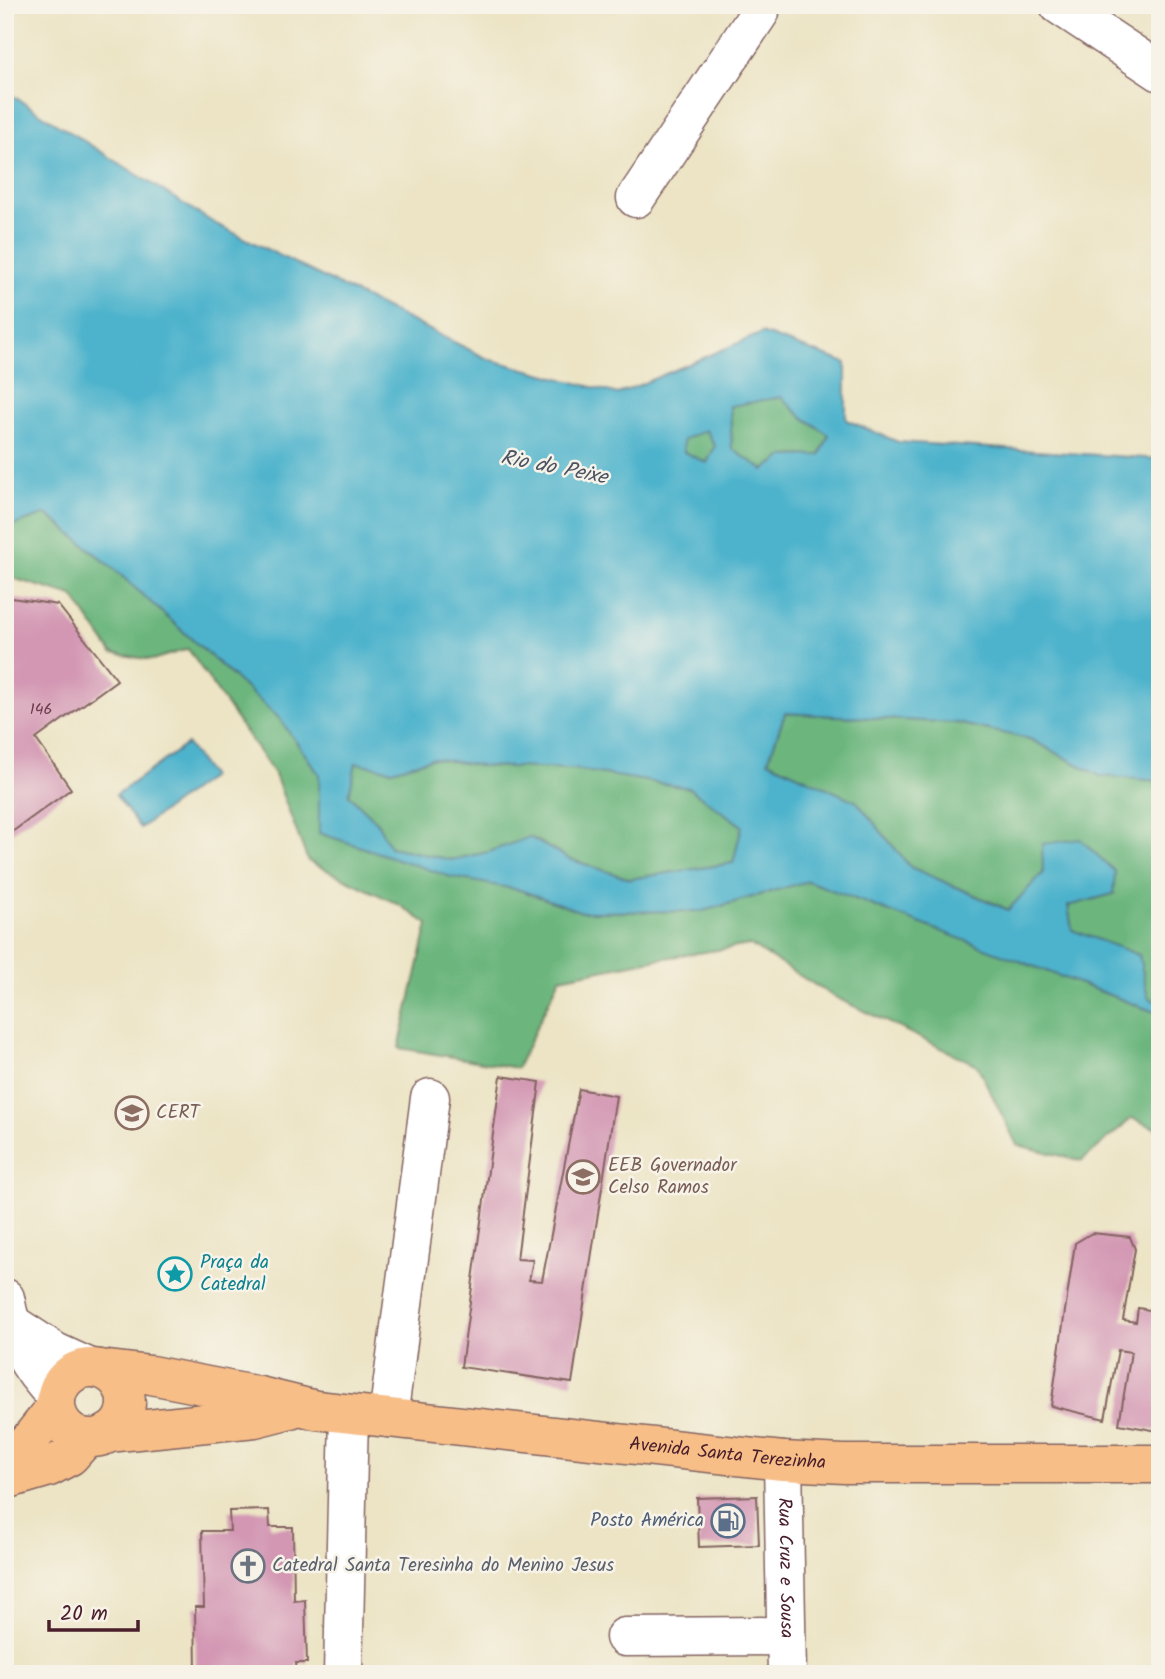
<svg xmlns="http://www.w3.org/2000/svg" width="1165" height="1679" viewBox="0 0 1165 1679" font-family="Kalam,sans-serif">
  <rect width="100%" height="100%" fill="#f7f3e8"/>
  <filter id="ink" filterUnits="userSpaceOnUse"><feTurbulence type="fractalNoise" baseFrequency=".0143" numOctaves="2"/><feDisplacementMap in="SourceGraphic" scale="14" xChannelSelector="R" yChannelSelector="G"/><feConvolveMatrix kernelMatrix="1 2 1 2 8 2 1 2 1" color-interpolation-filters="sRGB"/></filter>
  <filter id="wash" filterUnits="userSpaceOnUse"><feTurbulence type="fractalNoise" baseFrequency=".00686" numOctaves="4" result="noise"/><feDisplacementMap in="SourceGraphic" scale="28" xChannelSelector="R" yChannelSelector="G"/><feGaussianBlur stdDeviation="1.57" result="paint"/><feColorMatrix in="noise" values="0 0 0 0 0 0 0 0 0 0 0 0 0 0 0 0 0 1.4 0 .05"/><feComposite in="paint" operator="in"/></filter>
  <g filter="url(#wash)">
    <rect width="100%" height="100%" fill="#ece4c5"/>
    <!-- forest -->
    <g fill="#6cb67e" stroke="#5b6a54" stroke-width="2">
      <path d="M781,396l19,19 29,20 -9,20 -36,1 -20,14 -32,-21 -2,-44z"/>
      <path d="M706,430l9,16 -8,17 -23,-11 -1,-13z"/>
      <path d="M46,514l67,54 166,150 40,56v59l201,57 62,22 121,-1 105,-30 352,133v116l-28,-12 -50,43 -65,-16 -40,-80 -144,-69 -83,-51 -92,14 -98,19 -43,90 -118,-20 29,-124 -30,-20 -90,-43 -33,-86 -87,-126 -36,11 -40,-7 -39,-57 -68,-20v-48z"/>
      <path d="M785,713l172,10 73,16 70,37 60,5v223l-12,-6 -9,-43 -67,-24 -4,-25 45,-12 -70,-21 -34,37 -99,-43 -53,-65 -89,-41z"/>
      <path d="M433,758l48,8 92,2 116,20 53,38 -9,37 -103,16 -61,-20 -39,-22 -41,15 -38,8 -61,-13 -14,-26 -27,-26 7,-33 36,8z"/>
    </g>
    <!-- water -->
    <g fill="#4db3cc" stroke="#4c697c" stroke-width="2" fill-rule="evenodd">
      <path d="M5,91l209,132 274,136 130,35 144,-61 84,30v57l52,22 262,17v322l-60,-5 -70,-37 -73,-16 -172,-10 -17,48 89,41 53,65 98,43 35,-37 -1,-29 38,-5 35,33 -2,22 -45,12 4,24 67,25 9,42 12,7v10l-352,-133 -105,30 -121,1 -62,-22 -69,-13 -132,-44v-59l-40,-56 -166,-150 -66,-54 -42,14zM781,397l19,18 29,20 -9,20 -36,1 -20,14 -32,-21 -2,-43zM706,430l9,16 -8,17 -23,-11 -1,-12zM433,758l48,8 92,3 116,19 53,38 -9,37 -103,16 -61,-20 -40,-22 -40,15 -38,8 -61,-13 -14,-26 -27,-26 7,-32 36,7z"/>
      <path d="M187,744l24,33 -71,51 -24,-33z"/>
    </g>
    <g id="blocks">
      <!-- building -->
      <g fill="#d397b3">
        <path d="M5,597l53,8 59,75 -81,59 35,50 -66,48z"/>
        <path d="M501,1076l39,6 -23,177 16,1 -4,20 13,1 37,-192 37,7 -44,287 -111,-16z"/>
        <path d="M1092,1233l38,4 5,12 -12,71 13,2 2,-14 22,4 -2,119 -39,-7 12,-72 -13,-2 -13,69 -54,-13 24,-163z"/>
        <path d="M757,1496l2,49 -60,2 -2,-49z"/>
        <path d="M269,1510l1,17h23l1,74 11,-1 2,63h-11l1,11h-92v-3h-9l-1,-64h9l-2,-76h28l-1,-20z"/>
      </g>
    </g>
  </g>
  <g filter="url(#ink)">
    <use href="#blocks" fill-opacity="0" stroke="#836461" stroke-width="2"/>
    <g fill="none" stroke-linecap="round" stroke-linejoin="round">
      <defs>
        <g id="minor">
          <path d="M1059,5l101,67"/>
          <path d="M636,198l124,-186 -1,-7"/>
          <path d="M5,1298c7,40 23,70 51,98"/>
          <path d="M9,1322l46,30 33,15"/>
          <path d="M388,1418l42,-320"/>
          <path id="s1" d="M783,1461l4,213"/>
          <path d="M625,1637l161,-1"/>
          <path d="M343,1674l6,-260"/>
        </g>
        <g id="major">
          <circle cx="91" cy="1403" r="35"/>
          <path id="s2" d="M100,1369l51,6 108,21 57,14 467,51 61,3h316"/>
          <path d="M108,1433l147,-15 35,-9"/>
          <path d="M5,1465l23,-23 27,-34"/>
          <path d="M5,1480l44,-13 21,-11 16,-18"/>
        </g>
      </defs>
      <!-- minor casing -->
      <use href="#minor" stroke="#836461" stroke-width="41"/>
      <!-- major casing -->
      <use href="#major" stroke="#836461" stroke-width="41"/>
      <!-- minor -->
      <use href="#minor" stroke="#fff" stroke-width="38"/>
      <!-- major -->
      <use href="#major" stroke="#f7be88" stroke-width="38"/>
    </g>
  </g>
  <!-- icons -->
  <defs>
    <symbol id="school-ring" viewBox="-11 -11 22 22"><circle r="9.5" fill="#f7f3e8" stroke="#8d6e63" stroke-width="1.5"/><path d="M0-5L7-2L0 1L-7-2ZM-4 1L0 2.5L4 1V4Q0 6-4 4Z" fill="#8d6e63"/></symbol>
    <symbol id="sight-ring" viewBox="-11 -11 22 22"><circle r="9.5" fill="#f7f3e8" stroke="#0f9aa8" stroke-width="1.5"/><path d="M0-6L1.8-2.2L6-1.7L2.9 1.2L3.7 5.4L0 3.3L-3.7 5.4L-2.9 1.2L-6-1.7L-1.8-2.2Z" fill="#0f9aa8"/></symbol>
    <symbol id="fuel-ring" viewBox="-11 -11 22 22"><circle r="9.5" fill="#f7f3e8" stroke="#5c6f8a" stroke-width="1.5"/><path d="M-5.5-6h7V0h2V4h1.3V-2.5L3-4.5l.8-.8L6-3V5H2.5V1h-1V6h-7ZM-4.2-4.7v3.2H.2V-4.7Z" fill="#5c6f8a"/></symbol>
    <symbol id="church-ring" viewBox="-11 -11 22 22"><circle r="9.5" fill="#f7f3e8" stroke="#6b7280" stroke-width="1.5"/><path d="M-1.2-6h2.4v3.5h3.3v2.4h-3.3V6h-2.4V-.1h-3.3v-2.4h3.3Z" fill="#6b7280"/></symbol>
  </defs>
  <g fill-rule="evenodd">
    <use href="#school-ring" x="113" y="1094" width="38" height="38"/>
    <use href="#school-ring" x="564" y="1158" width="38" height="38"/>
    <use href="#sight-ring" x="156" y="1255" width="38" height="38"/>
    <use href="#fuel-ring" x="709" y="1502" width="38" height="38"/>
    <use href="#church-ring" x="229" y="1547" width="38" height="38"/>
  </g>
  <g text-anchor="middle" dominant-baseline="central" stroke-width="5" stroke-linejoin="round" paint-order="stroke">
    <!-- number labels -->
    <g font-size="16" fill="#6c3d4d">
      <text x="41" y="709">146</text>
    </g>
    <!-- education labels -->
    <g font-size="19" fill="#785e54" stroke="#f7f3e8" text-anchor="start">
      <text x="156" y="1113">CERT</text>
      <text x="608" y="1166">EEB Governador<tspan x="608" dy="22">Celso Ramos</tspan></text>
    </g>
    <!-- culture labels -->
    <g font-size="19" fill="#0d838f" stroke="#f7f3e8" text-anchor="start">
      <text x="200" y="1263">Praça da<tspan x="200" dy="22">Catedral</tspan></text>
    </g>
    <!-- street labels -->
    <g font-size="19" fill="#4a1f2b" stroke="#f7f3e8">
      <text stroke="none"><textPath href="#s2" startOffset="634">Avenida Santa Terezinha</textPath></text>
      <text stroke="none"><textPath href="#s1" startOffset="107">Rua Cruz e Sousa</textPath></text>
    </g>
    <!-- service labels -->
    <g font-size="19" fill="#4e5e75" stroke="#f7f3e8" text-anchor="end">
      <text x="704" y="1521">Posto América</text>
    </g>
    <!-- worship labels -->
    <g font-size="19" fill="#5b616d" stroke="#f7f3e8" text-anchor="start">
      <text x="272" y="1566">Catedral Santa Teresinha do Menino Jesus</text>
    </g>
    <!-- water labels -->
    <g font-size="21" font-style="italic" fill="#4b5363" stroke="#f7f3e8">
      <text transform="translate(554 468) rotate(11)">Rio do Peixe</text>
    </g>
  </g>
  <!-- margin -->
  <rect width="1165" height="1679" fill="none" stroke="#f7f3e8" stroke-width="28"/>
  <!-- scale -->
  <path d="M49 1620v10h89v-10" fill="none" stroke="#4a1f2b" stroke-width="3.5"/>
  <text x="60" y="1620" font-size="21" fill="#4a1f2b" stroke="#f7f3e8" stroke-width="5" paint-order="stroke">20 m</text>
</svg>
